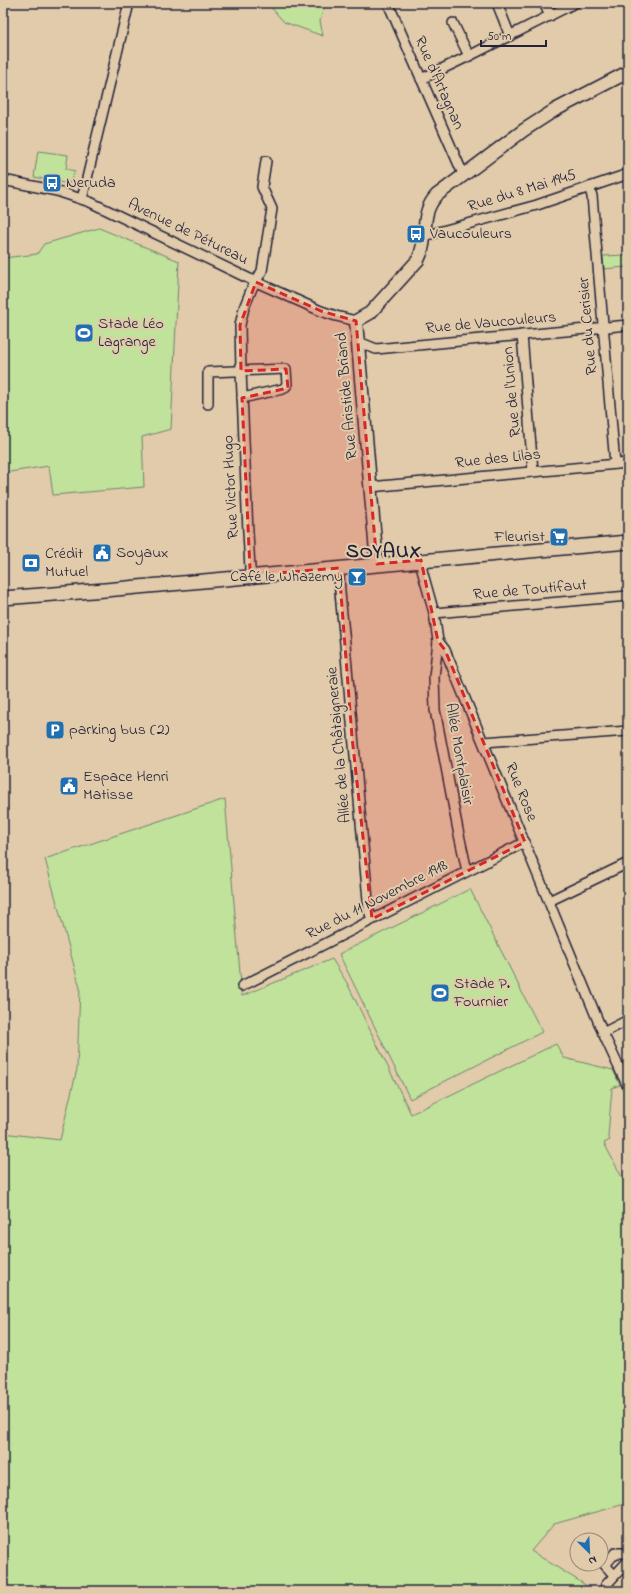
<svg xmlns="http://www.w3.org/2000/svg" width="631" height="1594" viewBox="0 0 631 1594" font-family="'Indie Flower',sans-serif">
  <rect width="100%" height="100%" fill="#e1cbaa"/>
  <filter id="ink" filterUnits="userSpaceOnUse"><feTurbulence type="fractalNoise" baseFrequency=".025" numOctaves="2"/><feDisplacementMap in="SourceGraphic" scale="8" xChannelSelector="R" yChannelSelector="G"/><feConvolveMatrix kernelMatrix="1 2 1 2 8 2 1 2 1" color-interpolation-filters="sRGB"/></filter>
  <g filter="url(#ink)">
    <!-- green -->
    <g fill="#c0e29b" stroke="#71826b">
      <path d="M270,3h55l-5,18 3,15 -39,-14 -14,-16z"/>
      <path d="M38,151l30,4 -2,14 9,2 -6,13 -35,-7z"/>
      <path d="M99,228l80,33 -8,168 -29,8 2,50 -91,8 -4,-29 -46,7v-215l34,-4 7,-10z"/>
      <path d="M628,255v26l-2,-14 -22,2 -1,-13z"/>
      <path d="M225,799l17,197 90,-37 15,24 64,131 145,-70 8,14 49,12 7,15 -8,3 -4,48 2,4 -6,3 24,46v314l-74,21 -23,27 64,40h-592v-458l57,7 17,-71 3,-81 -35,-129z"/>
      <path d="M470,889l72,143 -132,67 -71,-145z"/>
    </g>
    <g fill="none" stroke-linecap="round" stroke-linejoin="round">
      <defs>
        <g id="minor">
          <path d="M388,3l75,171"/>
          <path d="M497,3l13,33"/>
          <path d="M544,3l6,13"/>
          <path d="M453,23l16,33"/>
          <path d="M421,79l48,-23 106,-53"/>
          <path d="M3,180l54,11 33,11 166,80 65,29 15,5 20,5"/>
          <path d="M589,187l3,9 23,268"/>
          <path d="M82,199l47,-196"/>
          <path d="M424,236l113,-31 91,-31"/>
          <path d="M522,335l11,136"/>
          <path d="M359,342l17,7 252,-24"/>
          <path d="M208,404v-32l78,-3 1,16 -4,4 -41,9"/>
          <path d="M370,487l258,-24"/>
          <path d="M421,560l1,10 12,43 4,28 7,9 158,383 25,54"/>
          <path d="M339,568c0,29 5,58 7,88 7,85 15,170 23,255l3,8"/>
          <path d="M252,575l-2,-6 -2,-37 -7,-161 -1,-46 4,-17 8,-20 10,-17 10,-62 -10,-22 4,-26"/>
          <path d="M434,613l194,-17"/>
          <path d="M438,641l-4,36 1,33 23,120 9,41"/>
          <path d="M484,742l144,-11"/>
          <path d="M549,901l79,-38"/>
          <path d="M242,986l283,-144"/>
          <path d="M603,1033l25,-13"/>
          <path d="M614,1575l-9,-10 10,-12h13"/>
          <path d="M611,1591l-5,-6 22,-24"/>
        </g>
        <path id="tertiary" d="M377,564l-21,-243 14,-8 48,-53c12,-23 0,-45 19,-65l87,-65 31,-20 73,-38"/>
        <path id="secondary" d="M3,598l102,-8 523,-48"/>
      </defs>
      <!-- minor casing -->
      <use href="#minor" stroke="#22223b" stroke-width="12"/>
      <!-- tertiary casing -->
      <use href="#tertiary" stroke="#22223b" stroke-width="15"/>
      <!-- secondary casing -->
      <use href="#secondary" stroke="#22223b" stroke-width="16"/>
      <!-- minor -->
      <use href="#minor" stroke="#e1cbaa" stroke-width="9"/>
      <!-- tertiary -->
      <use href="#tertiary" stroke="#e1cbaa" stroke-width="12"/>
      <!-- secondary -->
      <use href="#secondary" stroke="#e1cbaa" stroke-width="13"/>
    </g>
  </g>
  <!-- marked area -->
  <path fill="#d62828" fill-opacity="0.2" stroke="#d62828" stroke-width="3" stroke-dasharray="8 5" stroke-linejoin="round" d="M256,282l65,29 35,10 21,243 44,-4 17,81 7,9 80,192 -153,77 -20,-182 -13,-169 -87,7 -2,-6 -8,-171 46,-10 -2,-19 -45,2 -1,-46z"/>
  <!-- icons -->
  <defs>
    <symbol id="bus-square" viewBox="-11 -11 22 22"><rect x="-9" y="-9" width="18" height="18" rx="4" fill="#1f6fb2" stroke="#e1cbaa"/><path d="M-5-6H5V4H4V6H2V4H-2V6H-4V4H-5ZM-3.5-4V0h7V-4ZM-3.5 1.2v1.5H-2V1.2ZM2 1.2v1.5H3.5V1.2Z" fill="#fff"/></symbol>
    <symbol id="stadium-square" viewBox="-11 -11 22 22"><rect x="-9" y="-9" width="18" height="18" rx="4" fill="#1f6fb2" stroke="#e1cbaa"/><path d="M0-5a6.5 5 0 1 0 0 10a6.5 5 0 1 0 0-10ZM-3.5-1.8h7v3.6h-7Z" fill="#fff"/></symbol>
    <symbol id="supermarket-square" viewBox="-11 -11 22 22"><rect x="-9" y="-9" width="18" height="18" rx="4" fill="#1f6fb2" stroke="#e1cbaa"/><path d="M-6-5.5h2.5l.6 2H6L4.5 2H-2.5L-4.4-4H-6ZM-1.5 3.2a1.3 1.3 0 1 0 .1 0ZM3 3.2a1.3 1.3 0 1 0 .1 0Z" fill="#fff"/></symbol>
    <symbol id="civic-square" viewBox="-11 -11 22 22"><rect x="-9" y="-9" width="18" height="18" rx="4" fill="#1f6fb2" stroke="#e1cbaa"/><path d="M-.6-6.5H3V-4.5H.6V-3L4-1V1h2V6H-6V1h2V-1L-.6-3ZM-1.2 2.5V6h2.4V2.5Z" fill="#fff"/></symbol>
    <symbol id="bank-square" viewBox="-11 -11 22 22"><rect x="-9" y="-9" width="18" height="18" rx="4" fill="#1f6fb2" stroke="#e1cbaa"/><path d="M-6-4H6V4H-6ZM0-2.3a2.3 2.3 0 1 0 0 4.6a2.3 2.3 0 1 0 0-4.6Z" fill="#fff"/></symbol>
    <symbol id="bar-square" viewBox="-11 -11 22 22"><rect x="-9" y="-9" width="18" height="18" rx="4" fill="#1f6fb2" stroke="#e1cbaa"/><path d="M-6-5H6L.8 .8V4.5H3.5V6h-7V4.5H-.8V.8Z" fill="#fff"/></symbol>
    <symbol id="parking-square" viewBox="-11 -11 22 22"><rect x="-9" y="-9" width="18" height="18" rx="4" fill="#1f6fb2" stroke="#e1cbaa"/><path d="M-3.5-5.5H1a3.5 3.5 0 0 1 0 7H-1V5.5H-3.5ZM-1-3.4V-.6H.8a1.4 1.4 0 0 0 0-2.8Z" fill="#fff"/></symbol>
  </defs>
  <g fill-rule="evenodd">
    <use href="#bus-square" x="41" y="172" width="22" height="22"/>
    <use href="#bus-square" x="405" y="223" width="22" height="22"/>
    <use href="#stadium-square" x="73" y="322" width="22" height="22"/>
    <use href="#supermarket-square" x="548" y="526" width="22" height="22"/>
    <use href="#civic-square" x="91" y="542" width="22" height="22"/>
    <use href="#bank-square" x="20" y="552" width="22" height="22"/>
    <use href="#bar-square" x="346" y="566" width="22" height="22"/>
    <use href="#parking-square" x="44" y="719" width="22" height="22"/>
    <use href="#civic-square" x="58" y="775" width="22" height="22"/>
    <use href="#stadium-square" x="429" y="982" width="22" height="22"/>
  </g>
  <g text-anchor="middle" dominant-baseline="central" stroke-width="4" stroke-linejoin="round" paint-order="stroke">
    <!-- street labels -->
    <g font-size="16" fill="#22223b" stroke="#e1cbaa">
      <text transform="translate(439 83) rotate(66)">Rue d'Artagnan</text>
      <text transform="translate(522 191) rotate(-17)">Rue du 8 Mai 1945</text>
      <text transform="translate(188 232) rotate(26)">Avenue de Pétureau</text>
      <text transform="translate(491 323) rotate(-5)">Rue de Vaucouleurs</text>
      <text transform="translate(588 326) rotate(-95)">Rue du Cerisier</text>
      <text transform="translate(512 392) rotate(-95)">Rue de l'Union</text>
      <text transform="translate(347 396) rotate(-95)">Rue Aristide Briand</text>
      <text transform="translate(498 459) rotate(-6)">Rue des Lilas</text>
      <text transform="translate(231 487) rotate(-93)">Rue Victor Hugo</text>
      <text transform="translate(530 590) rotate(-5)">Rue de Toutifaut</text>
      <text transform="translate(339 745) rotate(-95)">Allée de la Châtaigneraie</text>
      <text transform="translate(459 754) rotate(80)">Allée Montplaisir</text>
      <text transform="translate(521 792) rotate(68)">Rue Rose</text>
      <text transform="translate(377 900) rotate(-27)">Rue du 11 Novembre 1918</text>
    </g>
    <!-- poi labels -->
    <g font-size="16" fill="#22223b" stroke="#e1cbaa" text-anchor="start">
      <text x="66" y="183">Neruda</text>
      <text x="430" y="234">Vaucouleurs</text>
      <text x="98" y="324">Stade Léo<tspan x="98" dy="18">Lagrange</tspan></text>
      <text x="545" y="537" text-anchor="end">Fleurist</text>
      <text x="116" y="553">Soyaux</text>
      <text x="45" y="554">Crédit<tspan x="45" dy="18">Mutuel</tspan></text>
      <text x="343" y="577" text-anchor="end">Café le Whazemy</text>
      <text x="69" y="730">parking bus (2)</text>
      <text x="83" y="777">Espace Henri<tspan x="83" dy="18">Matisse</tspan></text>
      <text x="454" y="984">Stade P.<tspan x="454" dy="18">Fournier</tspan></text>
    </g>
    <!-- district labels -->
    <g font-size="20" font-weight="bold" letter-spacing="1" fill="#22223b" stroke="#e1cbaa">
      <text x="384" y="552">SOYAUX</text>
    </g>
  </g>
  <!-- margin -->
  <rect width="631" height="1594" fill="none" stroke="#e1cbaa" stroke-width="16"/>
  <rect x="8" y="8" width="615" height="1578" fill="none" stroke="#22223b" stroke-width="1.5" filter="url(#ink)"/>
  <!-- north arrow -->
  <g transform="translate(589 1552) rotate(156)"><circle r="19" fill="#e1cbaa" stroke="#95877e"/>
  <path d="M0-3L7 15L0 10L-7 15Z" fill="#1f6fb2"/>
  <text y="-6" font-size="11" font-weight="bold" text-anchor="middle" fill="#22223b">N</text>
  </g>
  <!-- scale -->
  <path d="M481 40v6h65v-6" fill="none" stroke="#22223b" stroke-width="2"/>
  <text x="487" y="40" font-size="12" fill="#22223b" stroke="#e1cbaa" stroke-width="3" paint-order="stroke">50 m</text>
</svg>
